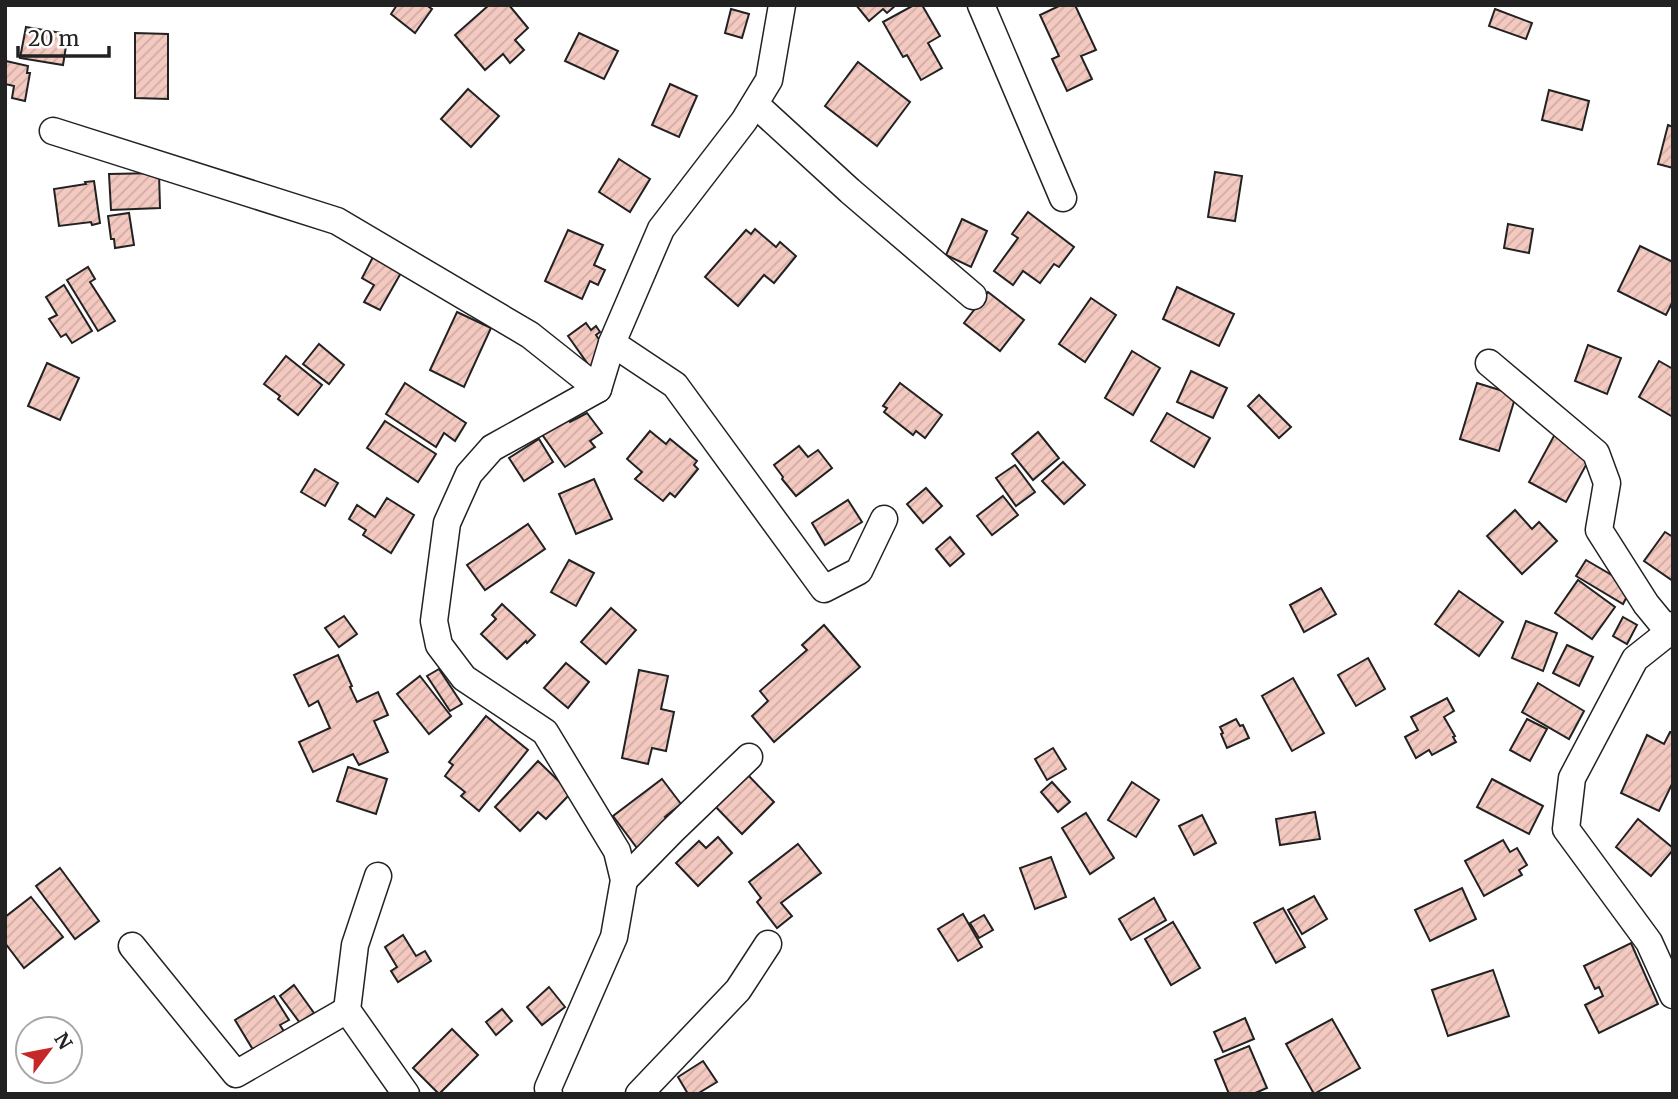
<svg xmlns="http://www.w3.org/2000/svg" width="1678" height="1099" viewBox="0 0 1678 1099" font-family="Merriweather,serif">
  <defs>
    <pattern id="building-hatch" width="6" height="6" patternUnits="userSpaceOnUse" patternTransform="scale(1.75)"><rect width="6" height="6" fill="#f3c9c0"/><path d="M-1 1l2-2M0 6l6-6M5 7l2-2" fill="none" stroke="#d0aca5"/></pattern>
  </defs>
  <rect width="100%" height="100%" fill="#fff"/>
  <!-- building -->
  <g fill="url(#building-hatch)" stroke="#222" stroke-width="2">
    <path d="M397,5h29l6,4 -17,24 -24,-19z"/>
    <path d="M489,5h20l19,23 -13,12 9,10 -14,13 -7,-9 -18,16 -30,-35z"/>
    <path d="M856,5h40l-9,8 -4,-4 -14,12z"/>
    <path d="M914,5h8l18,31 -12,7 14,25 -21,12 -14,-25 -4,2 -20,-35z"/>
    <path d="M1061,5h14l21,45 -15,6 11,23 -25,12 -15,-32 7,-3 -19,-41z"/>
    <path d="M731,9l18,5 -7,24 -17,-5z"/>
    <path d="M1495,9l37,14 -6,16 -37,-13z"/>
    <path d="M26,27l42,7 -5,31 -43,-7z"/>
    <path d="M135,33l33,1v65l-33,-1z"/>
    <path d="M579,33l39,18 -14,28 -39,-18z"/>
    <path d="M6,61l22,5 -1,7h3l-5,28 -13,-3 2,-12 -9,-2z"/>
    <path d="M858,62l52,40 -33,44 -52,-40z"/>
    <path d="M670,84l27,12 -18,41 -27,-12z"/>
    <path d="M468,89l31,27 -28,31 -30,-28z"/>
    <path d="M1549,90l40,11 -7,29 -40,-10z"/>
    <path d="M1668,125l5,2v41l-15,-4z"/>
    <path d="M619,159l31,20 -20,33 -31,-20z"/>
    <path d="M1215,172l27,4 -7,45 -27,-4z"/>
    <path d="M159,173l1,35 -49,2 -2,-36z"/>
    <path d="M94,181l6,42 -8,2 -1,-3 -32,4 -5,-37 32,-5 -1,-2z"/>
    <path d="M1028,212l46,35 -15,20 -5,-3 -14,19 -17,-12 -10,14 -19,-14 24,-33 -6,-4z"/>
    <path d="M129,213l5,32 -19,3 -1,-9h-3l-3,-23z"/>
    <path d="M962,219l25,12 -16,36 -25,-12z"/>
    <path d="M1508,224l25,5 -4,24 -25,-5z"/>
    <path d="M755,229l21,18 4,-5 16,14 -22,27 -10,-8 -26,31 -33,-29 41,-47 5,4z"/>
    <path d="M568,230l35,15 -9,20 11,5 -7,15 -8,-4 -8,18 -37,-18z"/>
    <path d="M1640,246l33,16v39l-7,14 -48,-24z"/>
    <path d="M374,255l28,16 -22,39 -16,-8 10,-17 -12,-7z"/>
    <path d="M88,267l7,12 -5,3 25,39 -17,10 -31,-51z"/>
    <path d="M64,285l28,46 -20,12 -6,-9 -5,3 -12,-18 8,-4 -11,-18z"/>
    <path d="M1177,287l57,27 -15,32 -56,-27z"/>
    <path d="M988,292l36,28 -24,31 -36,-28z"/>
    <path d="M1091,298l25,17 -31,47 -26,-18z"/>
    <path d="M457,312l34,16 -27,59 -34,-17z"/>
    <path d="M586,323l5,7 5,-4 4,6 -4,3 6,9 3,12 -15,11 -22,-31z"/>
    <path d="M319,344l25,21 -15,19 -26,-20z"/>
    <path d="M1588,345l33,13 -14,36 -32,-13z"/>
    <path d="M1132,351l28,17 -27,47 -28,-17z"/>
    <path d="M286,356l36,29 -24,30 -20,-16 2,-3 -16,-12z"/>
    <path d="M1659,361l14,8v48l-34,-20z"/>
    <path d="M47,363l32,15 -19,42 -32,-14z"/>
    <path d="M1191,371l36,17 -14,30 -36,-16z"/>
    <path d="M405,383l61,40 -11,18 -11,-8 -8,14 -50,-33z"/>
    <path d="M900,383l42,32 -17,23 -9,-7 -3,4 -29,-23 3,-4 -4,-2z"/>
    <path d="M1477,383l39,12 -17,56 -39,-12z"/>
    <path d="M1259,395l32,32 -12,11 -31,-32z"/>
    <path d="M587,413l15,20 -12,8 5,6 -30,20 -24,-34 26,-16 3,5z"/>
    <path d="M1167,413l43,25 -16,29 -43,-26z"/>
    <path d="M385,421l51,33 -18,28 -51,-34z"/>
    <path d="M650,431l16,13 4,-5 27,22 -3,4 4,4 -23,28 -5,-4 -7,8 -28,-22 7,-7 -15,-13z"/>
    <path d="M1038,432l21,26 -26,22 -21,-26z"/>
    <path d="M1555,434l37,20 -26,48 -37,-20z"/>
    <path d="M539,439l14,23 -29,19 -15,-23z"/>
    <path d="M799,446l9,11 10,-7 14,18 -36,28 -14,-17 1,-2 -9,-12z"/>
    <path d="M1063,462l22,23 -21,19 -22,-23z"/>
    <path d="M1015,465l20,27 -19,14 -20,-28z"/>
    <path d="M315,469l23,14 -13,23 -24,-14z"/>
    <path d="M594,479l18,40 -36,15 -17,-40z"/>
    <path d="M926,488l16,18 -19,17 -16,-19z"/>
    <path d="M1003,496l15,19 -26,20 -15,-19z"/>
    <path d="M387,498l27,17 -23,38 -28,-18 3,-5 -17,-11 8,-14 18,12z"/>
    <path d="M848,500l14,22 -37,23 -13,-22z"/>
    <path d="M1515,510l17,19 7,-7 18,19 -35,33 -35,-38z"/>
    <path d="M528,524l17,25 -60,41 -18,-25z"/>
    <path d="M1665,532l8,5v44l-29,-20z"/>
    <path d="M950,537l14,17 -14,12 -14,-17z"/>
    <path d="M569,560l25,13 -18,33 -25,-14z"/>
    <path d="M1586,560l46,27 -9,17 -47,-28z"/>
    <path d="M1578,580l37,27 -23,32 -37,-26z"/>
    <path d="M1321,588l15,26 -32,18 -14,-27z"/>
    <path d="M1459,591l44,31 -24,34 -44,-32z"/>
    <path d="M502,604l33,31 -8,8 -1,-2 -19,18 -26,-25 15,-15 -4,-4z"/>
    <path d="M611,608l25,22 -30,34 -25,-22z"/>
    <path d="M344,616l13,18 -18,13 -14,-19z"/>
    <path d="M1623,617l14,8 -10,19 -14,-8z"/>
    <path d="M1526,621l31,12 -14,38 -31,-13z"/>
    <path d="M824,625l36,42 -86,75 -22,-26 16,-15 -8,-10 47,-41 -5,-5z"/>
    <path d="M1567,645l26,12 -14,29 -26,-13z"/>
    <path d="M338,655l14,31 -2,1 7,15 21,-10 10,23 -14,6 14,31 -29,13 -6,-11 -40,18 -14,-30 31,-14 -12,-27 -9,5 -15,-31z"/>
    <path d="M1368,658l17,31 -29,17 -18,-31z"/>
    <path d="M566,663l23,19 -21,26 -24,-20z"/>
    <path d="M439,669l23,35 -12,7 -23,-35z"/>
    <path d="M639,670l29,6 -7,33 13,3 -8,39 -14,-3 -4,16 -26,-6z"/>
    <path d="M420,676l31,40 -22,18 -32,-40z"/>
    <path d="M1293,678l31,55 -32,18 -30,-55z"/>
    <path d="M1538,683l46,28 -15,28 -47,-27z"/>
    <path d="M1447,698l7,13 -10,6 11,19 -2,1 3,5 -24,13 -3,-5 -13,8 -11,-21 13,-7 -7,-13z"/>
    <path d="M486,716l42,34 -49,61 -18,-15 4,-4 -20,-16 8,-11 -4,-3z"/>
    <path d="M1236,719l4,7 3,-1 6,13 -22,10 -6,-14 2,-1 -3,-6z"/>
    <path d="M1527,719l20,10 -17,32 -20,-11z"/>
    <path d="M1670,732l3,1v49l-14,29 -38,-18 26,-58 17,9z"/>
    <path d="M1053,748l13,21 -19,11 -12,-21z"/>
    <path d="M538,761l33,32 -25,26 -8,-7 -18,19 -25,-24z"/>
    <path d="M348,767l39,12 -11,35 -39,-13z"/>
    <path d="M745,772l29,30 -32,32 -30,-31z"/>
    <path d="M662,779l19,25 -16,13 5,6 -33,25 -24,-32z"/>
    <path d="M1492,779l51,27 -14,28 -52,-27z"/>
    <path d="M1052,782l18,20 -12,10 -17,-20z"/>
    <path d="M1132,782l27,18 -23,37 -28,-17z"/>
    <path d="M1315,812l5,27 -40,6 -4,-26z"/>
    <path d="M1086,813l28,45 -24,16 -28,-46z"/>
    <path d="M1202,815l14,28 -22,12 -15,-29z"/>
    <path d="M1638,819l35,29v2l-22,26 -35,-29z"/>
    <path d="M718,837l14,16 -34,33 -22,-23 23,-22 7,7z"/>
    <path d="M1503,840l7,12 7,-4 10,17 -8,5 3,5 -38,21 -19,-35z"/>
    <path d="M798,844l23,29 -40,30 11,13 -15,12 -20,-26 4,-4 -12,-16z"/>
    <path d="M1051,857l15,40 -31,12 -15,-41z"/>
    <path d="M60,868l39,53 -24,18 -39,-53z"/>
    <path d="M1462,888l14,31 -46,22 -15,-31z"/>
    <path d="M1314,896l13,23 -25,15 -14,-24z"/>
    <path d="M31,897l32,40 -39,31 -19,-25v-26z"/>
    <path d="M1154,898l12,22 -35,20 -12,-21z"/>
    <path d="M1283,908l22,39 -29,16 -22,-40z"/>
    <path d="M963,914l19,33 -24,14 -20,-32z"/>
    <path d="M984,915l9,15 -14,8 -9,-15z"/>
    <path d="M1173,922l27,46 -29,17 -26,-46z"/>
    <path d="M403,935l13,21 9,-5 6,10 -33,21 -7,-11 6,-4 -12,-20z"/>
    <path d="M1631,943l27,61 -59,29 -14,-28 18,-9 -4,-9 -4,2 -11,-23z"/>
    <path d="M1493,970l16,46 -61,20 -16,-46z"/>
    <path d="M294,985l20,28 -14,10 -20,-27z"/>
    <path d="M549,987l16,20 -23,18 -15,-18z"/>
    <path d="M274,996l15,24 -9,5 5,8 -30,20 -20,-33z"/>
    <path d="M502,1009l10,12 -16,14 -10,-13z"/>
    <path d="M1245,1018l9,21 -31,13 -9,-20z"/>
    <path d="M1332,1019l28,49 -46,26 -28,-50z"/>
    <path d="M452,1029l26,26 -39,39 -26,-26z"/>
    <path d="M1249,1046l18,42 -14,6h-24l-14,-34z"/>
    <path d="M703,1061l14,21 -20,12h-9l-10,-17z"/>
  </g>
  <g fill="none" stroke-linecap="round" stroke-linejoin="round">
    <defs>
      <g id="street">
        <path d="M981,5l82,193"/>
        <path d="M755,104l95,87 123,105"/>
        <path d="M53,131l284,90 193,114 68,54"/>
        <path d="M612,343l63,42 149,204 35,-18 25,-52"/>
        <path d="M1489,363l107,90 11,30 -8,47 47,74 23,28"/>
        <path d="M1673,625l-4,7 -34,27 -63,119 -6,51 83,113 24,53"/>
        <path d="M378,876l-23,69 -8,65 59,84"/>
        <path d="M624,880l48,-49 77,-74"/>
        <path d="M132,946l104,128 111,-64"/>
        <path d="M549,1094l-1,-6 66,-151 10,-57 -7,-29 -72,-119 -81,-54 -25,-33 -5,-24 13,-98 22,-49 23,-26 106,-59 14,-46 49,-114 83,-108 25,-41 13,-75"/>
        <path d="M639,1094l99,-104 30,-46"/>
      </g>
    </defs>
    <!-- street casing -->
    <use href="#street" stroke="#222" stroke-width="29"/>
    <!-- street -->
    <use href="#street" stroke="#fff" stroke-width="26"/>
  </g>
  <!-- border -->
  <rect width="1678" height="1099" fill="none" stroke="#222222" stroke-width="14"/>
  <!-- north arrow -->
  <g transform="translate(49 1050) rotate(58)"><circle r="33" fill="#ffffff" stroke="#a7a7a7" stroke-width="2"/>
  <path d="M0-5L12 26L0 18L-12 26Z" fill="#c62828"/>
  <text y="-10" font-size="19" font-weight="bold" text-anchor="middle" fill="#222222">N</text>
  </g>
  <!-- scale -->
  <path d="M18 46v10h91v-10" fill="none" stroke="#222222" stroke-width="3.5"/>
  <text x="28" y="46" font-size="21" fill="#222222" stroke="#ffffff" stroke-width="5" paint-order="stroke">20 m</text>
</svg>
